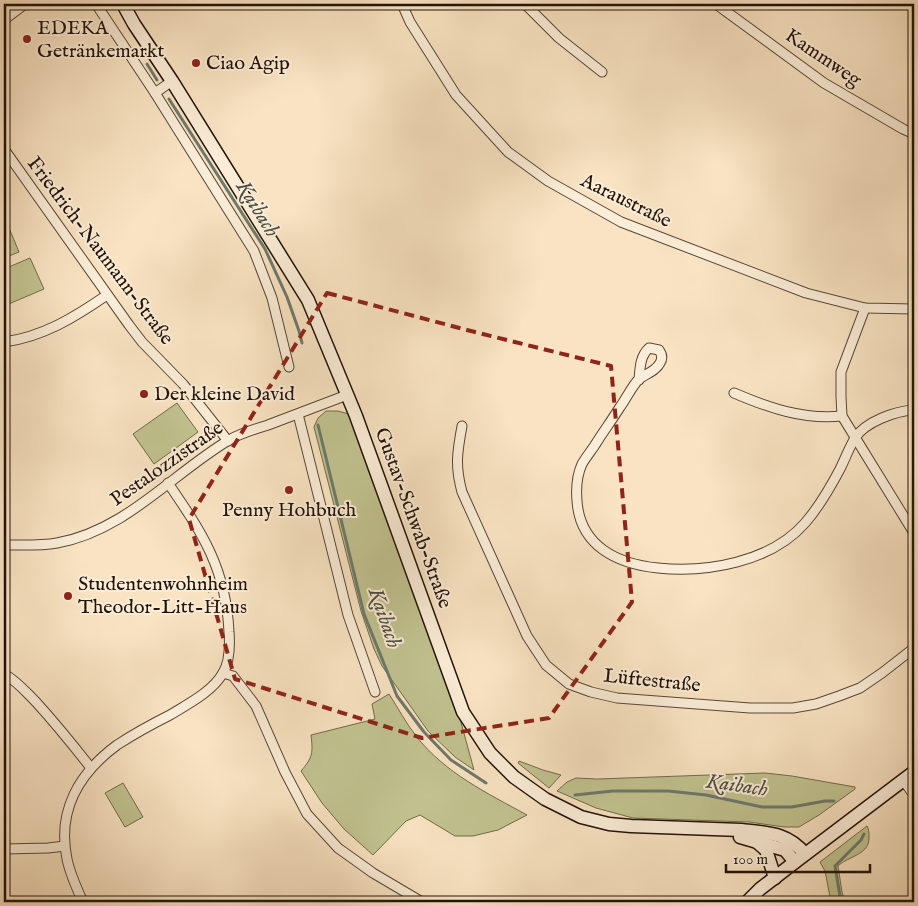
<svg xmlns="http://www.w3.org/2000/svg" width="918" height="906" viewBox="0 0 918 906" font-family="'IM FELL English',serif">
  <rect width="100%" height="100%" fill="#f9e3c2"/>
  <filter id="stains"><feTurbulence type="fractalNoise" baseFrequency=".004" numOctaves="4"/><feColorMatrix values="0 0 0 0 .2 0 0 0 0 .09 0 0 0 0 .02 0 0 0 .5 -.17"/></filter>
  <radialGradient id="worn" r=".72"><stop offset=".6" stop-color="#630" stop-opacity="0"/><stop offset="1" stop-color="#630" stop-opacity=".3"/></radialGradient>
  <!-- green -->
  <g fill="#c1c390" stroke="#726a4c">
    <path d="M4,216l15,36 -15,6z"/>
    <path d="M30,258l14,31 -40,17v-37z"/>
    <path d="M177,403l21,29 -44,32 -21,-30z"/>
    <path d="M326,411h12l11,3 110,301 15,55 -19,-13 -27,-26 -46,-65 -8,-17 -13,-38 -47,-184 4,-9z"/>
    <path d="M389,694c9,14 17,29 27,42 29,37 71,57 111,79l-29,15 -25,6h-18l-35,-21 -14,6 -33,34 -29,-26 -22,-26 -21,-32c12,-14 12,-18 10,-36l64,-16 -3,-15z"/>
    <path d="M519,761l24,9 18,5 -12,13 -31,-25z"/>
    <path d="M765,773l27,3 63,11v2l-36,26 -20,12h-15l-35,-5 -116,-4 -37,-10 -39,-17 10,-9 9,-4 21,1z"/>
    <path d="M123,783l20,34 -18,10 -20,-34z"/>
    <path d="M867,826c2,4 2,7 2,11 1,18 -21,19 -31,29l4,26 3,10h-14l-6,-31 -5,-9z"/>
  </g>
  <g fill="none" stroke-linecap="round" stroke-linejoin="round">
    <!-- stream -->
    <g stroke="#6c796d" stroke-width="3">
      <path d="M147,64l10,16"/>
      <path d="M169,99l96,150 22,48 12,34 3,12"/>
      <path d="M318,425l46,189 33,82 27,36 27,28 35,23"/>
      <path d="M575,795l38,-4h55l38,4 56,12h30l33,-6h9"/>
      <path d="M841,902l-6,-36 26,-26 3,-6"/>
    </g>
    <defs>
      <g id="street">
        <path d="M96,4l59,89 99,158 18,47 17,69"/>
        <path d="M402,4l8,18 46,73 52,57 40,29 73,41 185,71 59,15 49,1"/>
        <path d="M525,4l34,34 43,34"/>
        <path d="M716,4l108,79 79,46 11,5"/>
        <path d="M4,20l21,-16"/>
        <path d="M155,93l17,-12"/>
        <path d="M4,149l125,176 13,17 41,42 45,57"/>
        <path d="M865,308l-24,64v25l1,19 72,117"/>
        <path d="M4,342c39,-5 71,-25 103,-47"/>
        <path d="M639,380c1,-12 1,-24 10,-32l10,2c3,4 4,8 1,13 -4,8 -14,11 -21,16 -7,7 -13,20 -19,28 -8,13 -17,25 -25,38 -4,6 -9,12 -13,19 -5,11 -6,25 -5,37 3,45 40,63 81,67 49,5 113,-6 147,-45 14,-16 25,-35 35,-54 5,-10 9,-21 15,-31 10,-16 40,-27 59,-28"/>
        <path d="M734,393c35,15 70,27 108,23"/>
        <path d="M298,414l50,201 27,77"/>
        <path d="M462,426c-5,27 -7,40 0,66l65,144 19,29 23,19 22,8 26,6 133,10h43l23,-4 23,-8 21,-8 22,-15 32,-25"/>
        <path d="M4,545c17,0 36,1 53,-2 68,-12 115,-69 172,-103 12,-7 26,-11 39,-15 26,-10 53,-20 79,-30"/>
        <path d="M223,673l10,3 23,30 29,66 22,42 31,34 35,25 49,29"/>
        <path d="M4,674c13,7 22,18 32,28 19,21 37,43 55,66"/>
        <path d="M903,780l11,15"/>
        <path d="M4,849l44,-1 17,-2"/>
        <path d="M83,902c-6,-13 -13,-28 -16,-43 -10,-48 12,-86 50,-114 17,-11 35,-21 53,-30 18,-11 42,-23 53,-42 7,-12 7,-28 6,-41 -3,-63 -26,-98 -61,-149"/>
      </g>
      <g id="secondary">
        <path d="M123,4l11,20 38,57 136,219 48,116 107,296 27,41 24,24 31,22 36,18 28,7 22,2 110,4c26,3 46,2 64,24"/>
        <path d="M740,837l45,13 10,12"/>
        <path d="M757,842l9,8 9,28"/>
        <path d="M747,902l13,-13 35,-27 119,-90"/>
      </g>
    </defs>
    <!-- street casing -->
    <use href="#street" stroke="#584637" stroke-width="11"/>
    <!-- secondary casing -->
    <use href="#secondary" stroke="#221209" stroke-width="15"/>
    <!-- street -->
    <use href="#street" stroke="#fbedd7" stroke-width="9"/>
    <!-- secondary -->
    <use href="#secondary" stroke="#fbedd7" stroke-width="12"/>
  </g>
  <!-- marked area -->
  <path fill="none" stroke="#8f2418" stroke-width="4" stroke-dasharray="10 6" stroke-linejoin="round" d="M327,293l140,37 144,36 21,236 -83,116 -127,20 -187,-59 -46,-160z"/>
  <!-- markers -->
  <g fill="#8f2418" stroke="#fbedd7" stroke-width="2">
    <circle cx="27" cy="39" r="5"/>
    <circle cx="196" cy="63" r="5"/>
    <circle cx="144" cy="394" r="5"/>
    <circle cx="289" cy="490" r="5"/>
    <circle cx="68" cy="596" r="5"/>
  </g>
  <g text-anchor="middle" dominant-baseline="central" stroke-width="4" stroke-linejoin="round" paint-order="stroke">
    <!-- poi labels -->
    <g font-size="20" fill="#221209" stroke="#fbedd7" text-anchor="start">
      <text x="37" y="28">EDEKA<tspan x="37" dy="23">Getränkemarkt</tspan></text>
      <text x="206" y="63">Ciao Agip</text>
      <text x="154" y="394">Der kleine David</text>
      <text x="289" y="510" text-anchor="middle">Penny Hohbuch</text>
      <text x="78" y="584">Studentenwohnheim<tspan x="78" dy="23">Theodor-Litt-Haus</tspan></text>
    </g>
    <!-- street labels -->
    <g font-size="20" fill="#221209" stroke="#fbedd7">
      <text transform="translate(823 58) rotate(34)">Kammweg</text>
      <text transform="translate(626 201) rotate(26)">Aaraustraße</text>
      <text transform="translate(100 251) rotate(53)">Friedrich-Naumann-Straße</text>
      <text transform="translate(167 464) rotate(-35)">Pestalozzistraße</text>
      <text transform="translate(413 518) rotate(70)">Gustav-Schwab-Straße</text>
      <text transform="translate(652 681) rotate(6)">Lüftestraße</text>
    </g>
    <!-- water labels -->
    <g font-size="21" font-style="italic" fill="#4d4e43" stroke="#fbedd7">
      <text transform="translate(257 209) rotate(58)">Kaibach</text>
      <text transform="translate(384 618) rotate(71)">Kaibach</text>
      <text transform="translate(737 786) rotate(8)">Kaibach</text>
    </g>
  </g>
  <!-- margin -->
  <rect width="918" height="906" fill="none" stroke="#f9e3c2" stroke-width="20"/>
  <rect x="5" y="5" width="908" height="896" fill="none" stroke="#221209" stroke-width="2.5"/>
  <rect x="10" y="10" width="898" height="886" fill="none" stroke="#221209"/>
  <!-- scale -->
  <path d="M726 864v8h144v-8" fill="none" stroke="#221209" stroke-width="2.5"/>
  <text x="733" y="864" font-size="15" fill="#221209" stroke="#fbedd7" stroke-width="4" paint-order="stroke">100 m</text>
  <rect width="100%" height="100%" filter="url(#stains)"/>
  <rect width="100%" height="100%" fill="url(#worn)"/>
</svg>
